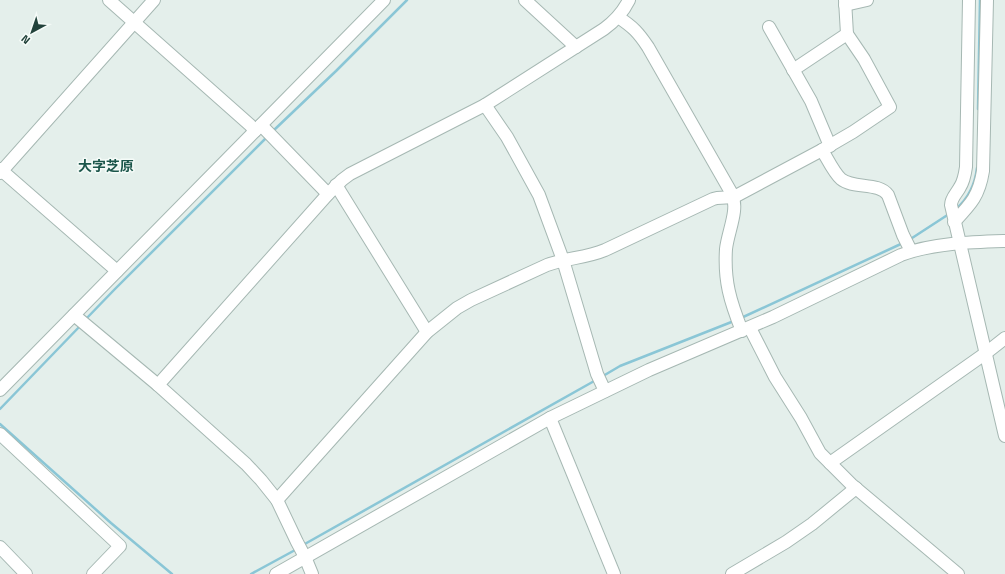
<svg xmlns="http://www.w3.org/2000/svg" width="1005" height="574" viewBox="0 0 1005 574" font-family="'Titillium Web','Noto Sans JP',sans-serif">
  <rect width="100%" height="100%" fill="#e4efeb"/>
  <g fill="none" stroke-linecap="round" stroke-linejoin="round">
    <!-- stream -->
    <g stroke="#8ac6d6" stroke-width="2.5">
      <path d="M978,109l2,-109"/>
      <path d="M273,131l63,-60 71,-71"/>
      <path d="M956,209c13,-11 19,-24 21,-41"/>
      <path d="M909,240l40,-26"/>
      <path d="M741,318l162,-75"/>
      <path d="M85,320l29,-30 154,-154"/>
      <path d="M603,376l17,-10 114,-45"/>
      <path d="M0,409l81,-84"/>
      <path d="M0,424l111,99 61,51"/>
      <path d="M303,545l293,-165"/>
      <path d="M251,574l46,-25"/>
    </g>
    <defs>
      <g id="minor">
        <path d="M109,0l141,125 5,6"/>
        <path d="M525,0l51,47"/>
        <path d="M969,0l-3,167c-1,7 -2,14 -6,20 -3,6 -9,11 -9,18l54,231"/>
        <path d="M845,5l22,-5"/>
        <path d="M618,17c15,10 20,15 30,30l84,147c7,16 -4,37 -6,55 -2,32 4,52 16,82"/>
        <path d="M769,27l42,74 19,45"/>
        <path d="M793,70l54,-36 -2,-34"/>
        <path d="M485,105l22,32 32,58 24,65 34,114 8,17"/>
        <path d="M261,125l67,69"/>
        <path d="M822,150c5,8 12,23 19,29 12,10 38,3 47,16l15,40 8,16"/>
        <path d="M0,169l117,102"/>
        <path d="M0,173l154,-173"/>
        <path d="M336,185l91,147"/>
        <path d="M954,222c17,-18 25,-26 29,-51l4,-171"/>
        <path d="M74,315l84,70 88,79 15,16 16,20 20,42 8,15 7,17"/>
        <path d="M750,328l25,49 26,41 19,35 31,31 107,90"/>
        <path d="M158,385l170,-191 14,-14 8,-6 135,-69 119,-76c11,-8 19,-17 25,-29"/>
        <path d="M0,390l384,-390"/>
        <path d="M550,418l64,156"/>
        <path d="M0,434l120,112 -27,28"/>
        <path d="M830,463l156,-110 19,-15"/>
        <path d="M277,500l150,-168 30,-24 14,-8 76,-35c19,-7 39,-7 58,-15l108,-51 4,-1 17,-1 88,-47 31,-18 37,-25 -26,-48 -17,-25"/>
        <path d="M0,547l26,27"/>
        <path d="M276,574l274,-156 99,-48 124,-53 128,-62c32,-12 71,-13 104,-14"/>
        <path d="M732,574l54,-32 26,-18 44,-36"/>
      </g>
    </defs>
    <!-- minor casing -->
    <use href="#minor" stroke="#a6b8b3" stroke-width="14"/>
    <!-- minor -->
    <use href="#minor" stroke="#fff" stroke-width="12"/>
  </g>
  <g text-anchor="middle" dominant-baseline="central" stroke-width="3" stroke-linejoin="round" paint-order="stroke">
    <!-- quarter labels -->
    <g font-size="14" font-weight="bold" fill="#1c564b" stroke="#f5fbf8">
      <text x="106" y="165">大字芝原</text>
    </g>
  </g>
  <!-- north arrow -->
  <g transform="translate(32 32) rotate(220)" stroke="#f5fbf8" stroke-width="3" paint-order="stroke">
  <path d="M0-3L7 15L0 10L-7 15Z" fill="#22423b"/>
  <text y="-6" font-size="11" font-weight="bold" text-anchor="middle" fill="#22423b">N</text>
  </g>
</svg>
